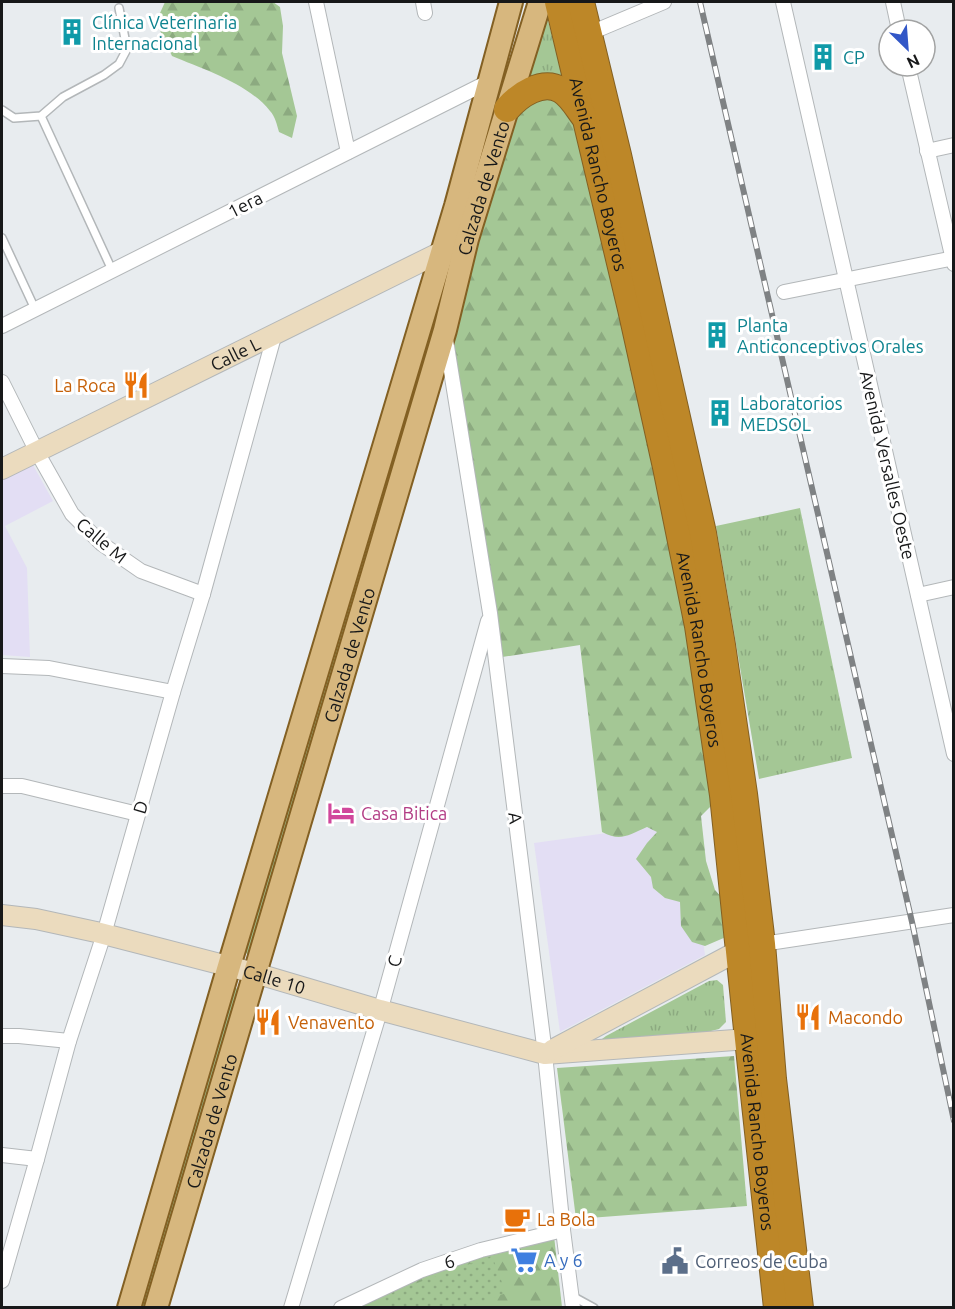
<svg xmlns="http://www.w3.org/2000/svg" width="955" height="1309" viewBox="0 0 955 1309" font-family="Ubuntu,sans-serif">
  <defs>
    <pattern id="grass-tufts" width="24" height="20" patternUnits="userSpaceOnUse" patternTransform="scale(1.5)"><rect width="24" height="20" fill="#a4c795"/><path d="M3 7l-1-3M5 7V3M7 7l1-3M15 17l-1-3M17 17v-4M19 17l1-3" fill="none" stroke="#8caa80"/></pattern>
    <pattern id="forest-firs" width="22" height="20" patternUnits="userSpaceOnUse" patternTransform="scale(1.5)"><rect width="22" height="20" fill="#a4c795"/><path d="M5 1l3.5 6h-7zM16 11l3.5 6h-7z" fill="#8caa80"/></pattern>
    <pattern id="park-dots" width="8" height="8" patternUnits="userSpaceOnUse" patternTransform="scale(1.5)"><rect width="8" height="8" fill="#a4c795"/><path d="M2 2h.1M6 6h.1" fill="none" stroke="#8caa80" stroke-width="1.8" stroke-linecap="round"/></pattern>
  </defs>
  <rect width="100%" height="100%" fill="#e8ecef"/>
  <!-- education -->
  <g fill="#e3def4">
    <path d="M33,465l20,36 -48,25 22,42 3,89 -28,-2v-175z"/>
    <path d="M687,822l18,133 -145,77 -26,-189z"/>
  </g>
  <!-- grass -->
  <g fill="url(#grass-tufts)">
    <path d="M545,10l20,73h-45z"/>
    <path d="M440,277l5,13 -193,664h-5l-4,-5z"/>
    <path d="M800,508l52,250 -93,21 -43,-253z"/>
    <path d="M717,980l6,5 3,37 -7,7 -12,3 -105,10v-3l4,-3 103,-55z"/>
    <path d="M238,988l4,6 -91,313 -14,1 93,-318z"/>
  </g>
  <!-- forest -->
  <g fill="url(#forest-firs)">
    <path d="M165,2h108l7,5 3,19 -1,27 15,63 -5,22 -13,-6c-2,-7 -4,-16 -9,-21 -21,-27 -67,-42 -98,-55l-16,-34z"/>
    <path d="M540,88l39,21 113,528 21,167 -12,12 5,45 9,29 11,12v35l-21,9 -13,-4 -11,-16 -1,-24 -15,-4 -12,-10 -2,-11 -15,-18 11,-16 10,-11 -10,-5c-19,8 -26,15 -45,5l-22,-187 -84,13 -51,-328 62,-221z"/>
    <path d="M734,1056l13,150 -171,13 -19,-151z"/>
    <path d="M553,1227l9,80 -222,1z"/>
  </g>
  <!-- park -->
  <path fill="url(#park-dots)" d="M492,1256l14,37 -41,15 -80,-1 -4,-11z"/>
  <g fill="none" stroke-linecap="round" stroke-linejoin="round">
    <defs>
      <g id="lane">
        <path d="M2,110l12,8 27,-2 22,-19 41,-22 15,-11 8,-15 -8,-41"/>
        <path d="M41,116l71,154"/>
        <path d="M2,238l33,71"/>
        <path d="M572,1296l22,12"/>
      </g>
      <g id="street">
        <path d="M316,2l32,150"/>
        <path d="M423,2l2,11"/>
        <path d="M783,2l171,752"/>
        <path d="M893,2l6,28"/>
        <path d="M588,34l76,-32"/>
        <path d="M908,66l46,198"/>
        <path d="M927,151l27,-6"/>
        <path d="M784,292l170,-34"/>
        <path d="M2,326l486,-244"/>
        <path d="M446,340l44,273 55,441 18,176 10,78"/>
        <path d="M2,382l35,70 35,62 30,30 39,27 62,23"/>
        <path d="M918,595l36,-8"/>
        <path d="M2,666l47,2 124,24"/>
        <path d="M2,786h20l116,28"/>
        <path d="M762,944l192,-29"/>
        <path d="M2,1036h17l50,5"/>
        <path d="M2,1155l35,4"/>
        <path d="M2,1281l35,-122 32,-118 35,-107 69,-242 30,-98 72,-261"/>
        <path d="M291,1308l90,-300 107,-387"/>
        <path d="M341,1308l81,-38 59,-20 82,-20"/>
      </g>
      <g id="secondary">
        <path id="s1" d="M2,469l449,-222"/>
        <path id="s2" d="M2,915l34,4 60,13 159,41 125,37 165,44 203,-15"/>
        <path d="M552,1050l186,-99"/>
      </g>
      <g id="primary">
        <path d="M129,1308l100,-342 227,-760 55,-204"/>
        <path id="s3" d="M156,1308l289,-978 22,-91 73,-237"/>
      </g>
      <g id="highway">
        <path id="s4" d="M558,2l73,307 35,158 32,159 25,169 25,244 29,269"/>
        <path d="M581,2l37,153 85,378 19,112 22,149 18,150 11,135 27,229"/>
        <path d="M507,109c12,-14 35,-30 54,-19 9,5 16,17 22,25"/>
      </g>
    </defs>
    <!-- lane casing -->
    <use href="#lane" stroke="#b3b7b9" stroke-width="10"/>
    <!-- street casing -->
    <use href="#street" stroke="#b3b7b9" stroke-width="16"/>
    <!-- secondary casing -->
    <use href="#secondary" stroke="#b3b7b9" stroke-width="22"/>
    <!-- primary casing -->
    <use href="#primary" stroke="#836023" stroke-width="26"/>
    <!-- highway casing -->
    <use href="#highway" stroke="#836023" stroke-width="28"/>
    <!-- lane -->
    <use href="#lane" stroke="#fff" stroke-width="7"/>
    <!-- street -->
    <use href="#street" stroke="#fff" stroke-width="14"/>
    <!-- secondary -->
    <use href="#secondary" stroke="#ebdbbe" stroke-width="20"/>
    <!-- primary -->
    <use href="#primary" stroke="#d7b77e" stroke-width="22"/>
    <!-- highway -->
    <use href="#highway" stroke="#bd8728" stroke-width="26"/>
    <defs>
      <path id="rail" d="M700,2l212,920 42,199"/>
    </defs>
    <!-- rail casing -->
    <use href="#rail" stroke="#7f8284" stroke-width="6"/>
    <!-- rail -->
    <use href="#rail" stroke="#fff" stroke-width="4" stroke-dasharray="11" stroke-linecap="butt"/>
  </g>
  <!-- icons -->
  <defs>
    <symbol id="building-bare" viewBox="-9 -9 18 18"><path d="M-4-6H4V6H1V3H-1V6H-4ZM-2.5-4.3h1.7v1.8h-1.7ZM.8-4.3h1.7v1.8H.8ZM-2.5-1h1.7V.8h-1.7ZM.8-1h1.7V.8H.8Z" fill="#0f9aa8" stroke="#fff" stroke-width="2.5" paint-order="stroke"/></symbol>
    <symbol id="restaurant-bare" viewBox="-9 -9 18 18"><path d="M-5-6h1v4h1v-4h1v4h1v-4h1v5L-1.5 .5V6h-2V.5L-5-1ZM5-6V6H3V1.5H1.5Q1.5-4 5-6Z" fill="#e8710a" stroke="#fff" stroke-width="2.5" paint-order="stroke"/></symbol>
    <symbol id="hotel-bare" viewBox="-9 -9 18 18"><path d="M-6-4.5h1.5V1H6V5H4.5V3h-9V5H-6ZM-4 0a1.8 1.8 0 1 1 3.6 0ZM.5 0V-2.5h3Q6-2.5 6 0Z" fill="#d1479c" stroke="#fff" stroke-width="2.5" paint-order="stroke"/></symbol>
    <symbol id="cafe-bare" viewBox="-9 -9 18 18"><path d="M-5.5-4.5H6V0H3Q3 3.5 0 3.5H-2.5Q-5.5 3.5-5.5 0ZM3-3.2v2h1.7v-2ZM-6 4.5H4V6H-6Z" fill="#e8710a" stroke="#fff" stroke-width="2.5" paint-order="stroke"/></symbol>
    <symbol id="supermarket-bare" viewBox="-9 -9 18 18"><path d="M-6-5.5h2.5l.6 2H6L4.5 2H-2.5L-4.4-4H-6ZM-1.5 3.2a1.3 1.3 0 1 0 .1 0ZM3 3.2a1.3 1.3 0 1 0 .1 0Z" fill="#3f7fe0" stroke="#fff" stroke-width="2.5" paint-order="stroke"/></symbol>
    <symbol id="civic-bare" viewBox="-9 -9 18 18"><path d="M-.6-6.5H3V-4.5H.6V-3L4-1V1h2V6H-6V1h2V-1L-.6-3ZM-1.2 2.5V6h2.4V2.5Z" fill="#5c6f8a" stroke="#fff" stroke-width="2.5" paint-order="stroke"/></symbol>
  </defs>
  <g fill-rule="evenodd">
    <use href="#building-bare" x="53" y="13" width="38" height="38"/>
    <use href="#building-bare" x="804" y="38" width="38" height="38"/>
    <use href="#building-bare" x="698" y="316" width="38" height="38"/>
    <use href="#restaurant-bare" x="117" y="366" width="38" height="38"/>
    <use href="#building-bare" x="701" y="394" width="38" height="38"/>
    <use href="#hotel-bare" x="322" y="794" width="38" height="38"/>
    <use href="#restaurant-bare" x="789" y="998" width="38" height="38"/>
    <use href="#restaurant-bare" x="249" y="1003" width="38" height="38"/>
    <use href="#cafe-bare" x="498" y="1200" width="38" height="38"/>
    <use href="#supermarket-bare" x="505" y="1241" width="38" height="38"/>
    <use href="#civic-bare" x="656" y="1242" width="38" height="38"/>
  </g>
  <g text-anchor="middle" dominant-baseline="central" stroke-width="6" stroke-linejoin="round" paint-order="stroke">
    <!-- culture labels -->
    <g font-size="18" fill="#0d838f" stroke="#fff" text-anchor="start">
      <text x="92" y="22">Clínica Veterinaria<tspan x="92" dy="21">Internacional</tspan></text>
      <text x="843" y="57">CP</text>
      <text x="737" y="325">Planta<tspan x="737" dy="21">Anticonceptivos Orales</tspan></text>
      <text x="740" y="403">Laboratorios<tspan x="740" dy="21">MEDSOL</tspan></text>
    </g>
    <!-- street labels -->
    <g font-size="18" fill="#171819" stroke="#fff">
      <text stroke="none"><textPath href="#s4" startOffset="177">Avenida Rancho Boyeros</textPath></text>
      <text stroke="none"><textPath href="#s3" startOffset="1167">Calzada de Vento</textPath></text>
      <text transform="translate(245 204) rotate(-27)">1era</text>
      <text stroke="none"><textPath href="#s1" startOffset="260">Calle L</textPath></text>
      <text transform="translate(888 465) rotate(77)">Avenida Versalles Oeste</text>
      <text transform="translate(102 540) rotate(40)">Calle M</text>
      <text stroke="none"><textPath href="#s4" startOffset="663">Avenida Rancho Boyeros</textPath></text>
      <text stroke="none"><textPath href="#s3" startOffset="681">Calzada de Vento</textPath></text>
      <text transform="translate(140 807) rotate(-74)">D</text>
      <text transform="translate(516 818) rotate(83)">A</text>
      <text transform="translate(394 961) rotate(-75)">C</text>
      <text stroke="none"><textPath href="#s2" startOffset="280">Calle 10</textPath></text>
      <text stroke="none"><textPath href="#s3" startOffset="195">Calzada de Vento</textPath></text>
      <text stroke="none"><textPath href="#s4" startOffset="1149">Avenida Rancho Boyeros</textPath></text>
      <text transform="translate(449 1261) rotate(-19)">6</text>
    </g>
    <!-- food labels -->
    <g font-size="18" fill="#c56008" stroke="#fff" text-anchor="start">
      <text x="116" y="385" text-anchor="end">La Roca</text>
      <text x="828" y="1017">Macondo</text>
      <text x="288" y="1022">Venavento</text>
      <text x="537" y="1219">La Bola</text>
    </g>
    <!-- hotel labels -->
    <g font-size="18" fill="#b23c85" stroke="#fff" text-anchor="start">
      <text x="361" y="813">Casa Bitica</text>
    </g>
    <!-- shop labels -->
    <g font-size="18" fill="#366cbe" stroke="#fff" text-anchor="start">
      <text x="544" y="1260">A y 6</text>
    </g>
    <!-- service labels -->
    <g font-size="18" fill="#4e5e75" stroke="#fff" text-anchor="start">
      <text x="695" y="1261">Correos de Cuba</text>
    </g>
  </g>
  <!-- border -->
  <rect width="955" height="1309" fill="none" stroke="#171819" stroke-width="6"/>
  <!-- north arrow -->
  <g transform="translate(907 48) rotate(155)"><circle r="28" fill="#ffffff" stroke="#a2a3a3" stroke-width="1.5"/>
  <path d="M0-4.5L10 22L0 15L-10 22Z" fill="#3257c7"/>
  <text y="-9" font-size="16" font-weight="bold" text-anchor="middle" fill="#171819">N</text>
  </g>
</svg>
